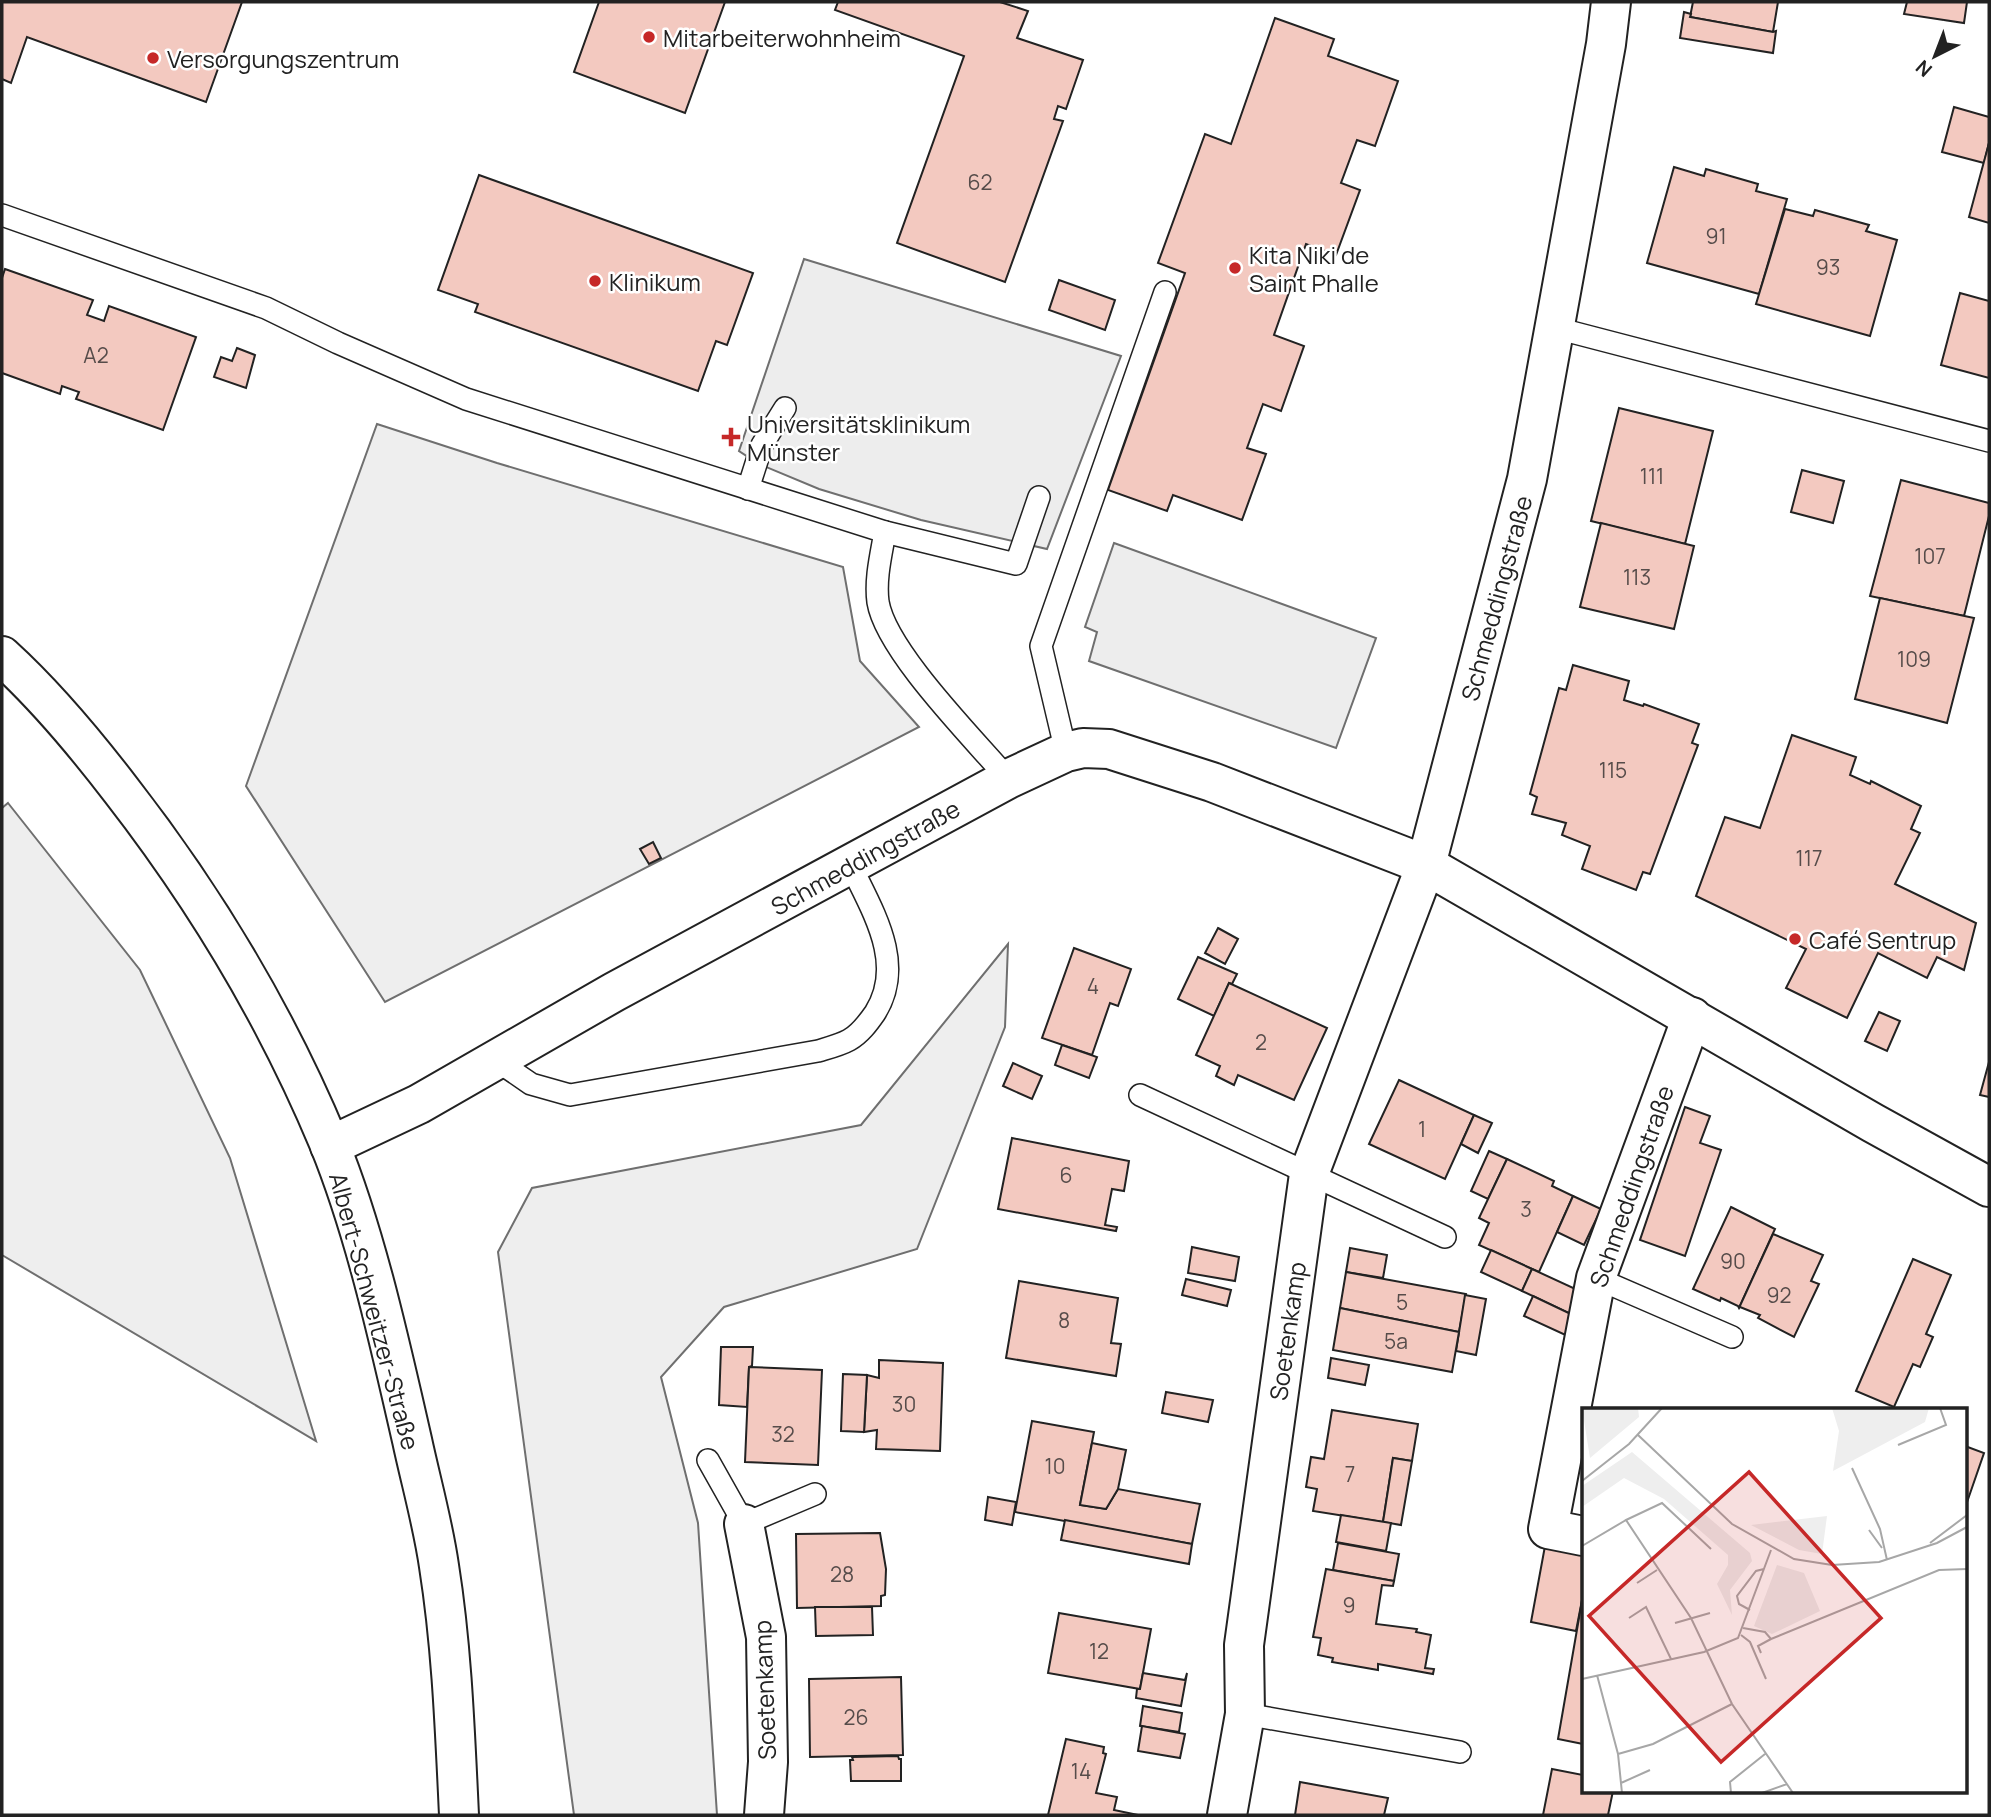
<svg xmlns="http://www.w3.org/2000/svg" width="1991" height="1817" viewBox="0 0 1991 1817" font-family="Manrope,sans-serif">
  <rect width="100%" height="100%" fill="#fff"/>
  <!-- green -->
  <g fill="#eee" stroke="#6f6f6f" stroke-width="2">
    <path d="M377,424l120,39 346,104 17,94 59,66 -534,275 -139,-216z"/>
    <path d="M8,803l132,167 90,188 86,283 -314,-186v-447z"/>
    <path d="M1008,944l-3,83 -88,222 -193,58 -63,70 37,146 19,292h-143l-76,-563 34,-64 329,-63z"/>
  </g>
  <!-- parking -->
  <g fill="#ededed" stroke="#6f6f6f" stroke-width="2">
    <path d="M804,259l317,97 -74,193 -126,-29 -102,-31 -60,-25 -20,-13z"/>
    <path d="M1114,543l262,95 -40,110 -247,-87 8,-29 -12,-5z"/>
  </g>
  <!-- building -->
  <g fill="#f3c9c0" stroke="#222" stroke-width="2">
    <path d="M2,2h240l-36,100 -179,-65 -16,46 -9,-4z"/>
    <path d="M599,2h126l-40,111 -111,-41z"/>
    <path d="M838,2h162l28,9 -11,27 66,22 -17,49 -8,-3 -4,13 9,2 -58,161 -108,-39 67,-187 -129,-46z"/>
    <path d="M1693,2h85l-5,30 -83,-15z"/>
    <path d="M1907,2h60l-3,21 -60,-9z"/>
    <path d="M1684,12l7,2 -1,3 83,15 3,-1 -3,22 -93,-15z"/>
    <path d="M1275,18l59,21 -6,17 70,25 -23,65 -18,-6 -16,43 19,7 -24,65 -30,-11 -32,91 30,11 -23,65 -18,-7 -16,44 19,6 -24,66 -69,-25 -6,16 -59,-21 77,-217 -27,-10 47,-129 26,10z"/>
    <path d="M1954,107l35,10v26l-5,20 -42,-11z"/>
    <path d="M1989,143v80l-20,-6z"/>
    <path d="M1674,167l30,9 2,-7 52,15 -2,7 31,8 -28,95 -112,-31z"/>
    <path d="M479,175l274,98 -26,72 -11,-4 -18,50 -223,-79 3,-8 -40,-14z"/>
    <path d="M1785,209l28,7 2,-6 54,15 -3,6 31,9 -27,96 -114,-32z"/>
    <path d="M5,269l88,31 -6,15 17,6 5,-15 87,31 -33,93 -87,-31 3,-7 -17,-6 -2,8 -58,-21v-95z"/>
    <path d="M1059,280l56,20 -10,30 -56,-20z"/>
    <path d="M1960,293l29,8v77l-48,-13z"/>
    <path d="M237,348l18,7 -9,33 -32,-11 7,-20 11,4z"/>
    <path d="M1619,408l94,23 -28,113 -94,-23z"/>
    <path d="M1802,470l42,11 -11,42 -42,-11z"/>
    <path d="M1901,480l88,23v13l-25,100 -94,-20z"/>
    <path d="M1601,523l93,23 -20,83 -94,-22z"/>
    <path d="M1880,598l94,20 -27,105 -92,-24z"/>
    <path d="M1573,665l56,16 -5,19 19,6 1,-2 55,20 -7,19 6,2 -48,129 -7,-2 -7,18 -54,-21 8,-23 -28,-11 4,-12 -34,-9 5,-17 -7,-3 29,-106 7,2z"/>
    <path d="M1792,735l64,22 -6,18 20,9 1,-3 50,25 -10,23 9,4 -25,51 81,39 -12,47 -27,-13 -10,21 -49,-25 -31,65 -61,-30 20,-39 -110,-53 29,-79 35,11z"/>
    <path d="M653,842l8,16 -12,6 -9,-15z"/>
    <path d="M1218,928l20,11 -13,25 -20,-11z"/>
    <path d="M1074,948l57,21 -13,37 -8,-3 -18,52 -50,-17z"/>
    <path d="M1198,957l39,17 -5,10 -3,-1 -15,33 -36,-17z"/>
    <path d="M1229,983l98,45 -33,72 -56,-25 -4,10 -18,-9 4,-10 -24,-11z"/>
    <path d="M1879,1012l21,9 -13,30 -22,-10z"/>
    <path d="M1062,1045l35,12 -8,21 -34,-13z"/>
    <path d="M1989,1062v35l-9,-2z"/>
    <path d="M1013,1063l29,13 -10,23 -29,-13z"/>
    <path d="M1399,1080l75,35 -29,64 -76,-35z"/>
    <path d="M1685,1107l25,9 -10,27 21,7 -36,106 -45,-16z"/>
    <path d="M1474,1115l18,8 -14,30 -17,-9z"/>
    <path d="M1012,1138l117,23 -5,30 -12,-2 -7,36 12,2 -1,4 -118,-22z"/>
    <path d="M1489,1151l18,8 -19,40 -17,-8z"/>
    <path d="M1507,1159l47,22 -2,5 21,10 -34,76 -60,-27 10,-22 -10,-5z"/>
    <path d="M1573,1196l28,13 -17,36 -27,-13z"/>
    <path d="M1731,1207l44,22 -36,79 -1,-2 -17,-8 -1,3 -27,-12z"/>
    <path d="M1773,1234l50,21 -12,26 8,3 -25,53 -36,-19 2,-3 -20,-8 -1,1z"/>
    <path d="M1192,1247l47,10 -4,24 -47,-8z"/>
    <path d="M1350,1248l37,7 -4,23 -37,-6z"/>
    <path d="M1491,1250l41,19 -10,22 -41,-19z"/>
    <path d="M1913,1259l38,16 -25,59 7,3 -13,30 -7,-3 -19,43 -38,-16z"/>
    <path d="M1532,1269l50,23 -7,24 -53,-25z"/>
    <path d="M1346,1272l120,22 -7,38 -119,-24z"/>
    <path d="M1186,1279l45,11 -4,16 -45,-11z"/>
    <path d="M1019,1281l99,17 -7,45 10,1 -5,32 -110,-18z"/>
    <path d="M1465,1295l21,4 -10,56 -20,-4z"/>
    <path d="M1533,1296l42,20 -3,22 -48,-22z"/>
    <path d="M1340,1308l119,24 -7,40 -119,-22z"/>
    <path d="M721,1347h32l-1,19 -3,1 -2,40 -28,-2z"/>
    <path d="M1331,1358l38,7 -4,20 -37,-7z"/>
    <path d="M879,1360l64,3 -3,88 -64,-2 1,-19 -13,2 3,-57 12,3z"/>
    <path d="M749,1367l73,3 -4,95 -73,-3z"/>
    <path d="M843,1374l24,1 -3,57 -23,-1z"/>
    <path d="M1166,1392l47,8 -5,22 -46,-9z"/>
    <path d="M1332,1410l86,14 -6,37 -19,-3 -10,64 -70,-11 4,-22 -11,-2 5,-30 13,2z"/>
    <path d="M1032,1421l62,11 -14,73 26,4 12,-20 82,15 -8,40 -177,-32z"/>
    <path d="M1092,1443l34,7 -8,39 -12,20 -26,-4z"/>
    <path d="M1965,1446l19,7 -19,55z"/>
    <path d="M1393,1458l19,3 -11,64 -18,-3z"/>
    <path d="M988,1497l28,5 -4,23 -27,-5z"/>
    <path d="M1341,1515l50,8 -5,28 -50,-9z"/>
    <path d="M1065,1520l127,24 -3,20 -128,-24z"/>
    <path d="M880,1533l6,36 -1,26 -4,1v10l-84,2 -1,-74z"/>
    <path d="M1338,1543l61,11 -5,27 -61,-11z"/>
    <path d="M1545,1546l38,7v42l-7,36 -45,-9z"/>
    <path d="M1326,1569l68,12 -1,5 -11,-1 -6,39 41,5 -1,3 15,3 -6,33 9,1 -1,5 -55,-10v6l-46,-8 1,-4 -15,-3 3,-17 -8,-1z"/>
    <path d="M1583,1595v149l-25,-5z"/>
    <path d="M815,1607h57l1,28 -57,1z"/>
    <path d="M1059,1613l92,16 -11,60 -92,-16z"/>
    <path d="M1143,1673l42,7 2,-7 -6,33 -45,-8 1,-9h3z"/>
    <path d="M901,1677l2,78 -93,2 -1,-78z"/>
    <path d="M1143,1706l39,7 -3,19 -39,-6z"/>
    <path d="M1142,1726l43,8 -5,24 -42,-7z"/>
    <path d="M1066,1739l38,8 -1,6 3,1 -10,39 21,4 -3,13 24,5h-90z"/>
    <path d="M898,1756l1,3h2v22h-50l-1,-21h3l-1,-3z"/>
    <path d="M1552,1769l31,6v16h30l-5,24h-65z"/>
    <path d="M1300,1782l88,16 -4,17h-89z"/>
  </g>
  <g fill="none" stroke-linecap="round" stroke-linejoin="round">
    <defs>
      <g id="service">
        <path d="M2,215l264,93 72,35 128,56 419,133c-4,23 -10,47 -7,70 8,49 96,137 130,177"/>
        <path d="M1556,328l433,113"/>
        <path d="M748,489l14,-44 23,-37"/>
        <path d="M885,532l131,32 23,-67"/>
        <path d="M1066,752l-25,-106 124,-354"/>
        <path d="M496,1060l35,24 39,11 248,-44c10,-3 22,-6 31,-11 11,-6 19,-17 26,-27 31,-49 -2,-101 -24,-147"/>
        <path d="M1140,1095l305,142"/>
        <path d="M1596,1278l136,59"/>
        <path d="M708,1460l36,64 71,-30"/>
        <path d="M1245,1714l215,38"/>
      </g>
      <g id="minor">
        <path d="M330,1146l89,-42 195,-112 394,-213 58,-27 17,-4 26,1 103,33 214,83 447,258 116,64"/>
        <path d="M744,1524l22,113 2,125 -4,53"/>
        <path d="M1583,1536l-35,-7 48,-251 96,-261"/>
        <path d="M1227,1815l18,-101 -1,-69 65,-471 117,-309 101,-386 79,-435 5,-42"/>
      </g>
      <path id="tertiary" d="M2,656c44,40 83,87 119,134 84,108 155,226 208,353 37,91 61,201 83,297 9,42 21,84 27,126 13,82 16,166 20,249"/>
    </defs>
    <!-- service casing -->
    <use href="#service" stroke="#222" stroke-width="24"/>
    <!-- minor casing -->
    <use href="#minor" stroke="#222" stroke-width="42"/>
    <!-- tertiary casing -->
    <use href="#tertiary" stroke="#222" stroke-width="42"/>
    <!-- service -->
    <use href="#service" stroke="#fff" stroke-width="21"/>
    <!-- minor -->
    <use href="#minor" stroke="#fff" stroke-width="38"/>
    <!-- tertiary -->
    <use href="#tertiary" stroke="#fff" stroke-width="38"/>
  </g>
  <!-- markers -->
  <g fill="#c62828" stroke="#fff" stroke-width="2.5">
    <circle cx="649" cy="37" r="7"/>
    <circle cx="153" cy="58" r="7"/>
    <circle cx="1235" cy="268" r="7"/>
    <circle cx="595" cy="281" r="7"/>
    <path d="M727.5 426.5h7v7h7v7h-7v7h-7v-7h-7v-7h7z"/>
    <circle cx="1795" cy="939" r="7"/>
  </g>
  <g text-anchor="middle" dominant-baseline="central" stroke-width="5" stroke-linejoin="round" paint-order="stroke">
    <!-- number labels -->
    <g font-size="21" fill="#564c4a">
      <text x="980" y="182">62</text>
      <text x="1716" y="236">91</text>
      <text x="1828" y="267">93</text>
      <text x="96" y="355">A2</text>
      <text x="1652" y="476">111</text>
      <text x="1930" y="556">107</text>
      <text x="1637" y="577">113</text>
      <text x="1914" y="659">109</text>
      <text x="1613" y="770">115</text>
      <text x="1809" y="858">117</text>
      <text x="1093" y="986">4</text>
      <text x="1261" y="1042">2</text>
      <text x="1422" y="1129">1</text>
      <text x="1066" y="1175">6</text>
      <text x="1526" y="1209">3</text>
      <text x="1733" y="1261">90</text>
      <text x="1779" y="1295">92</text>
      <text x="1402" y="1302">5</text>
      <text x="1064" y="1320">8</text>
      <text x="1396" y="1341">5a</text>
      <text x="904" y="1404">30</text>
      <text x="783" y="1434">32</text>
      <text x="1055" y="1466">10</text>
      <text x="1350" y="1474">7</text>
      <text x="842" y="1574">28</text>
      <text x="1349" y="1605">9</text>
      <text x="1099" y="1651">12</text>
      <text x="856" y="1717">26</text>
      <text x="1081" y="1771">14</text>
    </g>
    <!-- poi labels -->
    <g font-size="24" fill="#222" stroke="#fff" text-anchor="start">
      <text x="663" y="37">Mitarbeiterwohnheim</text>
      <text x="167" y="58">Versorgungszentrum</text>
      <text x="1249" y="254">Kita Niki de<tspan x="1249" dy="28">Saint Phalle</tspan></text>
      <text x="609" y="281">Klinikum</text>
      <text x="747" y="423">Universitätsklinikum<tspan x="747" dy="28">Münster</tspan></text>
      <text x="1809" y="939">Café Sentrup</text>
    </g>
    <!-- street labels -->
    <g font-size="24" fill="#222" stroke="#fff">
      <text transform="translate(1496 598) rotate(-75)">Schmeddingstraße</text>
      <text transform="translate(865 857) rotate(-29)">Schmeddingstraße</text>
      <text transform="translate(1631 1186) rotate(-71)">Schmeddingstraße</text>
      <text transform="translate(375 1311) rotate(75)">Albert-Schweitzer-Straße</text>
      <text transform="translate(1287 1331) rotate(-82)">Soetenkamp</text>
      <text transform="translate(764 1690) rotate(-92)">Soetenkamp</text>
    </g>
  </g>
  <!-- overview -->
  <g transform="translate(1582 1408)">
    <rect width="385" height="385" fill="#fff"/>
    <path d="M0,0h56l1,9 -49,41zM250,0h97l-4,14 -92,49 6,-40zM50,44l118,101 2,8 -22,29 2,25 -15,-31 11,-19v-10l-64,-56 -40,-21 -42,29v-21zM245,108l-5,38 -23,-4 -48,-25zM195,157l27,8 16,38 -48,23 -18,-8z" fill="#eee"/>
    <path fill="none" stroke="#a7a7a7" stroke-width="2" d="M56,27l94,89 62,35 38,6 47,-3 58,-19 30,-16M316,37l48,-20 -6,-17M270,60l28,61 7,31M0,73l47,-37 33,-36M287,122l13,18M348,135l37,-28M0,138l44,-26M129,141l-49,-46 -36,17 65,98 41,86 61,89M55,175l20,-13M168,202l-11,-6 -2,-8 19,-25 8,-2M47,210l17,-11 25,52M93,215l35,-10M161,220l22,4 6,7 168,-69 28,-1M159,227l9,7 16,37M179,245l-3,-7 13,-7M15,267l21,79 4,39M0,271l122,-27 34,-14 33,-88M36,346l35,-10 79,-40M39,375l29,-13M149,385l-1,-11 35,-28M180,385l25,-9"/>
    <path fill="#c62828" fill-opacity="0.15" stroke="#c62828" stroke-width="3.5" d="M167,64l132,146 -160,144 -132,-146z"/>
    <rect width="385" height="385" fill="none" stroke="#222" stroke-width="3.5"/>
  </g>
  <!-- border -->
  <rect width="1991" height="1817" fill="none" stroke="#222222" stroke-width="7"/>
  <!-- north arrow -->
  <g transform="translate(1935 56) rotate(222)" stroke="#ffffff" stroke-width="5" paint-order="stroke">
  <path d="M0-5L12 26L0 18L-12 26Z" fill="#222222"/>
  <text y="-10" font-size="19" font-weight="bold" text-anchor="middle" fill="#222222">N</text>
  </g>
</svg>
